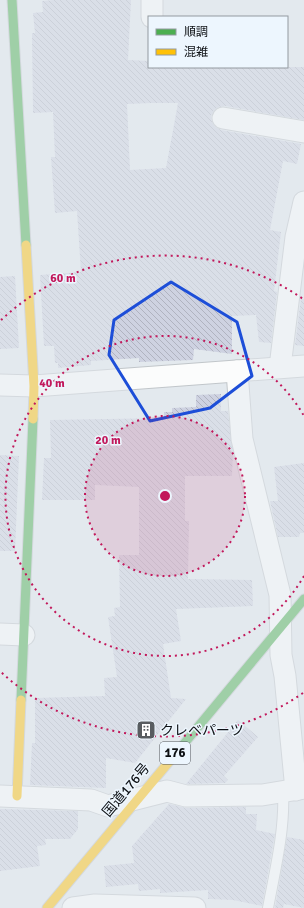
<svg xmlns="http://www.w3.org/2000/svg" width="304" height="908" viewBox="0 0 304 908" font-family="Signika,'Noto Sans JP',sans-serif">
  <defs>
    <pattern id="building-back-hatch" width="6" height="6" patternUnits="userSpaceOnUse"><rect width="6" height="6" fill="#ced2e1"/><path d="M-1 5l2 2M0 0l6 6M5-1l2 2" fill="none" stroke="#b0b3c0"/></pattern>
  </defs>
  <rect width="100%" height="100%" fill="#e3e9ee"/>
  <!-- building -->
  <g fill="url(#building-back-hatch)" fill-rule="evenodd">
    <path d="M54,0h77l-3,60 21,1v6h155v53l-79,-14 -6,1 -5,3 -3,6 1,6 3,5 6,3 80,14 -4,20 -14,-3 -13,69 11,2 -7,59 3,1 -6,51 -12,-1 -3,-27 -24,1v38l-38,-5 -1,11 -54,2v-4l-48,3v4l-33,3v-5h-3l-1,-17h-10l-4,-71 41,-3 -4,-61 -22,2 -4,-56h4l-2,-45 -20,1 -1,-80h3l-2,-20 10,-1 -1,-11zM152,103h26l-12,65 -36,2 -3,-66z"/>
    <path d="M15,276l4,72 -19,1v-72z"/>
    <path d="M301,298l3,1v47l-9,-1z"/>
    <path d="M221,394v17h7l5,40 -1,25h-47v45h4l-1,58 64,1 1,26 -77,3 5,32 -18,3 8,54 15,1 -51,64 -29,-5v30l-76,-3 2,-42h3v-45l70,-2 -1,-18 13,-1 -9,-60 7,-1 -1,-8 6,-1 -1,-52h20v-68l-44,-2v15h-53l2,-42h7l-1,-38 114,-2v-6h8v-4l24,-1v-12z"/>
    <path d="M0,455l19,1 -4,95h-15z"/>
    <path d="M304,463v70h-4l-1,4h-21l-8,-36h8l-4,-34z"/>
    <path d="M238,720l20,17 -34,39 4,4 -3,3 -39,1z"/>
    <path d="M169,804l17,4 60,-1v7h11l-1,16 19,4 -13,72 -29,-6 -25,-1v-9l-48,3v-4l-21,2 -1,-7 -32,3 -2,-21 30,-3 -2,-17z"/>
    <path d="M0,809l78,2v18l-8,10h-25l1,6 -9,1 3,20 -40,5z"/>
    <path d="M287,837l17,3v68l-20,-4 -1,4h-8z"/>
  </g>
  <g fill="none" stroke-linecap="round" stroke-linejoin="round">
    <defs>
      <path id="lane" d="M268,908c7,-38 17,-78 15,-116"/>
      <g id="street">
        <path d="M152,17v-17"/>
        <path d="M223,118l81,14"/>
        <path d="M280,367l16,-130 8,-35"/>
        <path d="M237,371l5,68 38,156 1,60 4,21 11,114"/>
        <path d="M0,385l34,1 270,-20"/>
        <path d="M0,634l24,1"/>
        <path d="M0,796l91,4 17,6 59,-15 19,5 76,-1 42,-7"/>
        <path d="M73,908l22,-3 100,3"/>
      </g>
      <g id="fast">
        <path d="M12,0l14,245"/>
        <path d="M21,700l12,-281"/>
        <path d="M178,751l126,-152"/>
      </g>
      <g id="slow">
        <path d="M26,245l8,141 -1,33"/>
        <path d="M17,796l4,-96"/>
        <path d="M47,908l131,-157"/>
      </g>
    </defs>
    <!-- lane casing -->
    <use href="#lane" stroke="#c1c6ca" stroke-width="12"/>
    <!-- street casing -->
    <use href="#street" stroke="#c1c6ca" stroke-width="23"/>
    <!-- fast casing -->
    <use href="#fast" stroke="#c1c6ca" stroke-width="11"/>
    <!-- slow casing -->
    <use href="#slow" stroke="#c1c6ca" stroke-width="11"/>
    <!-- lane -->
    <use href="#lane" stroke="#fbfcfc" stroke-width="10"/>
    <!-- street -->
    <use href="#street" stroke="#fbfcfc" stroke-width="21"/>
    <!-- fast -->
    <use href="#fast" stroke="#4caf50" stroke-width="9"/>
    <!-- slow -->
    <use href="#slow" stroke="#ffc107" stroke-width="9"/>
  </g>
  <!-- marked area -->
  <path d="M0 0H304V908H0ZM171,282l66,40 15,54 -42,32 -60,13 -41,-66 5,-35z" fill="#e3e9ee" fill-opacity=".55" fill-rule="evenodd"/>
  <path fill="none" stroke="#1d4ed8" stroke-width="3" stroke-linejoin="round" d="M171,282l66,40 15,54 -42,32 -60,13 -41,-66 5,-35z"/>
  <!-- distance rings -->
  <circle cx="165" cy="496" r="80" fill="#c2185b" fill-opacity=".12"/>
  <g fill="none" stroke="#c2185b" stroke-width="2" stroke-dasharray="2 4">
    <circle cx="165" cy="496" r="80"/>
    <path d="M304 576A160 160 0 1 1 304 416"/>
    <path d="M303 693A241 241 0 0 1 1 672M1 320A241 241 0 0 1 303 299"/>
  </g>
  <!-- icons -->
  <defs>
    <symbol id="building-square" viewBox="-11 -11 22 22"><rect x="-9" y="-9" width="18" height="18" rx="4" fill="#585c60" stroke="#edf6fe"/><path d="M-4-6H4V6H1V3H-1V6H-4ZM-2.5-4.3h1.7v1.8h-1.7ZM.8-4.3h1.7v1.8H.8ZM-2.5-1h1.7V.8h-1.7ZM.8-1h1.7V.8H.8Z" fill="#fff"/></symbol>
  </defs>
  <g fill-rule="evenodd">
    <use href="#building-square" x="135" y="719" width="22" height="22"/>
  </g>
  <g text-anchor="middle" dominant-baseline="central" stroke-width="3" stroke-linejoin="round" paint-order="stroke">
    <!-- shield labels -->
    <rect fill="#edf6fe" stroke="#50555a" stroke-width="1" x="160" y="742" width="30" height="22" rx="3"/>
    <g font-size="13" font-weight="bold" fill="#0d1014">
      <text x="175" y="753">176</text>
    </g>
    <!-- poi labels -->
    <g font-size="14" fill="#0d1014" stroke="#edf6fe" text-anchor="start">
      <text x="160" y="730">クレベパーツ</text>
    </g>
    <!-- street labels -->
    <g font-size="14" fill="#0d1014" stroke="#edf6fe">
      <text transform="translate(126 790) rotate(-50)">国道176号</text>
    </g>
  </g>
  <circle cx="165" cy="496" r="6" fill="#c2185b" stroke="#edf6fe" stroke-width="2"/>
  <g font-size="12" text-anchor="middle" font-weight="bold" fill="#c2185b" stroke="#edf6fe" stroke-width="3" stroke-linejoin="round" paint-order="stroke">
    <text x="63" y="282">60 m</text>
    <text x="52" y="387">40 m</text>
    <text x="108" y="444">20 m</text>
  </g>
  <!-- legend -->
  <rect x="148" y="16" width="140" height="52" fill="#edf6fe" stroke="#939aa0"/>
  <rect x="156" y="29" width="20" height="6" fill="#4caf50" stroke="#939aa0"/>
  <text x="184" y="36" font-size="12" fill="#0d1014">順調</text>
  <rect x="156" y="49" width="20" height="6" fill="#ffc107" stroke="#939aa0"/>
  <text x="184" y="56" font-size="12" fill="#0d1014">混雑</text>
</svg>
